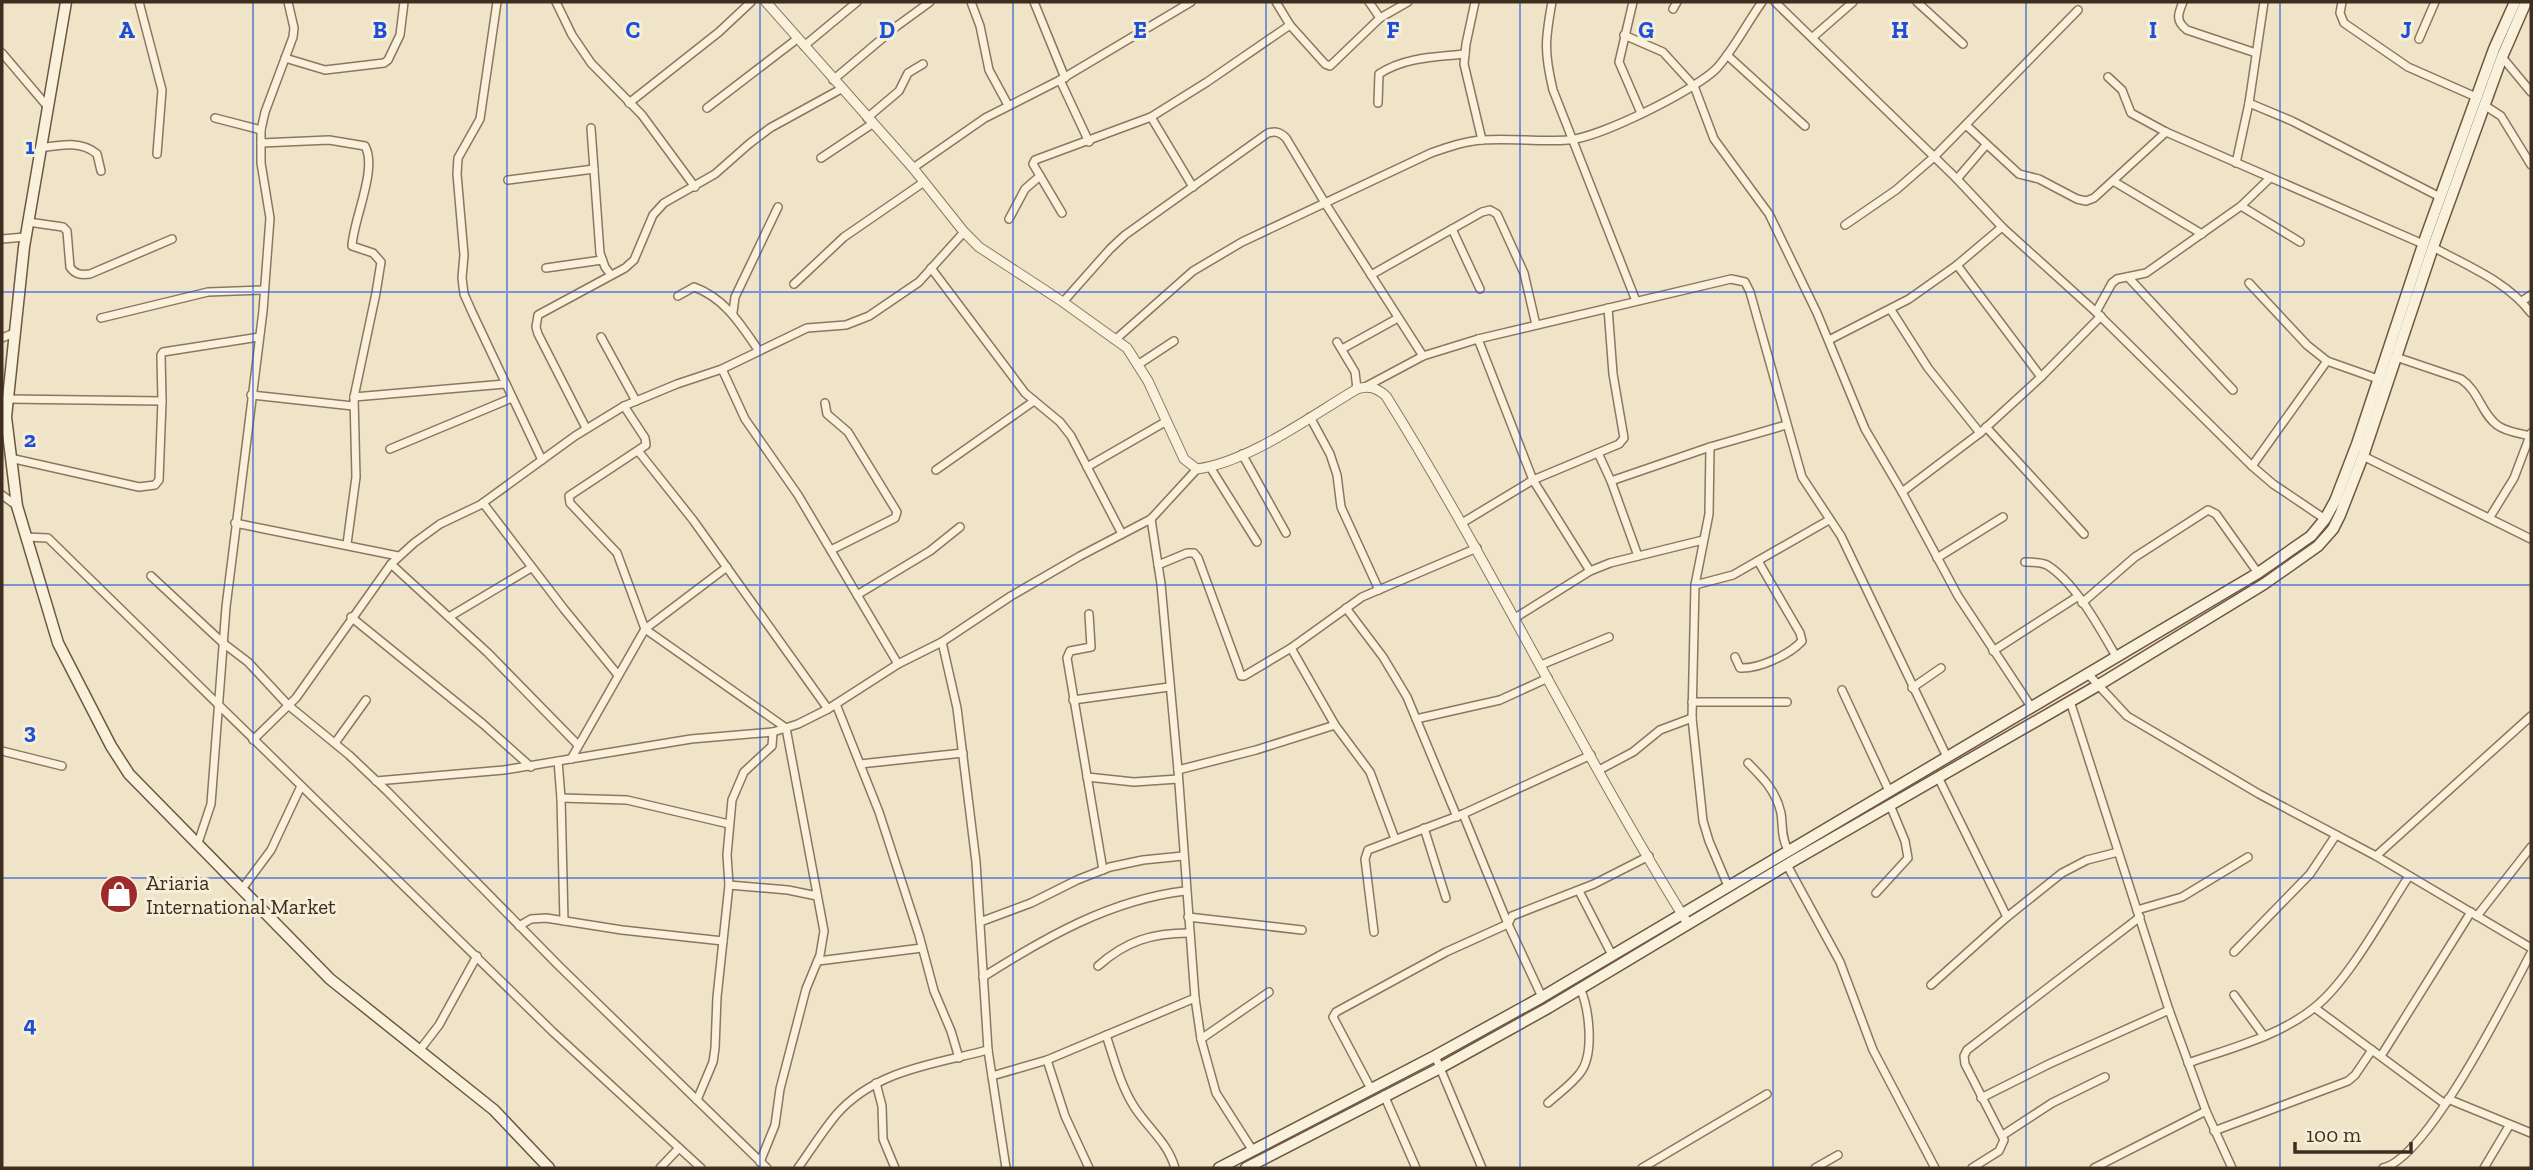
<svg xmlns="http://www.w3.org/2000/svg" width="2533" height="1170" viewBox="0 0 2533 1170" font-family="'Zilla Slab',serif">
  <rect width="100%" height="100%" fill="#f0e4c8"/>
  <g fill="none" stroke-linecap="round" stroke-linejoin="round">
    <defs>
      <g id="minor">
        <path d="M139,2l23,88 -5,64"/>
        <path d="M497,2l-17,117 -22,39 -1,16 7,81 -2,23 2,16 8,18 70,148"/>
        <path d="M556,2l16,33 19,28 51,52 53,72"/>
        <path d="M971,2l9,24 9,44 19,35"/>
        <path d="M1034,2l31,76"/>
        <path d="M1276,2l14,23 35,39 5,2 50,-48 28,-16"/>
        <path d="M1369,2l11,16"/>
        <path d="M1475,2l-9,42 -2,20 18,76"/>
        <path d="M1552,2c-7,38 -8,50 1,88l83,211"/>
        <path d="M1633,2l-14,60 22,51"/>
        <path d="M1775,2l182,177 45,48 94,85 156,154 21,18 52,35"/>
        <path d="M1917,2l46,42"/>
        <path d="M2183,2c-5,12 -8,19 4,28l69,23"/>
        <path d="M2342,2l-2,11 4,10 64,44 68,30"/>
        <path d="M1673,9l4,-7"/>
        <path d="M1624,35l39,17 31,34 20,53 55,75 48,99 48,116 37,63 56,104 74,112"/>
        <path d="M1813,37l40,-35"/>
        <path d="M2419,39l16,-37"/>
        <path d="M804,46l53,-44"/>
        <path d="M2,53l45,53"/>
        <path d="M1727,55l78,71"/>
        <path d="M2502,57l29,35"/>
        <path d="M285,58l40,12 59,-7 4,-3 12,-25 4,-33"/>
        <path d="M2108,77l14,13 9,23 35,19 257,112"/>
        <path d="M833,80l64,-54 33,-24"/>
        <path d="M1060,80l29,62"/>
        <path d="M629,103l90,-71 32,-30"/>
        <path d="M1378,103l1,-29c25,-17 57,-17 86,-20"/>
        <path d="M2249,103l43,18 148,76"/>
        <path d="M2484,105l17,11 30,49"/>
        <path d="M707,108l90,-69"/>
        <path d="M1151,117l42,70"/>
        <path d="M215,118l46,12"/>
        <path d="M867,118l32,-27 9,-18 15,-9"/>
        <path d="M1966,125l53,49 20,5 38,20 9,2 8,-3 72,-66"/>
        <path d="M591,128l9,125 5,14 6,8"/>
        <path d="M261,143l68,-3 36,6c13,23 -12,74 -13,100l21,7 8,9 -5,31 -22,104 2,80 -9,67"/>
        <path d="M40,148c19,-3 41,-8 57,6l4,17"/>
        <path d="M821,158l51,-34"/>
        <path d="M2236,163l13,-60 15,-101"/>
        <path d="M913,168l72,-50 75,-38 131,-78"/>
        <path d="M1957,179l29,-34"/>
        <path d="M508,180l86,-11"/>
        <path d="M2113,181l89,53"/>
        <path d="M2241,206l59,36"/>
        <path d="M1062,213l-29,-49 2,-4 116,-43 56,-35 83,-57"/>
        <path d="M1009,219l16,-30 15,-13"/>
        <path d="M28,222l35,5 4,4 3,36c5,8 12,8 20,7l82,-35"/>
        <path d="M1845,225l51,-35 38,-33 144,-147"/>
        <path d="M1452,229l28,60"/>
        <path d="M2,239l23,-2"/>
        <path d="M2433,247c34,19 74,34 98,66"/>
        <path d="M1957,265l84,112"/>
        <path d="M546,268l56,-8"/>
        <path d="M931,268l94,125 35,29 11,14 51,98"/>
        <path d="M1371,275l111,-63 8,-2 7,4 27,59 12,52"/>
        <path d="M2128,277l105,113"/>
        <path d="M2249,283l58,62 20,16 51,18"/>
        <path d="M794,284l50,-47 80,-55"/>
        <path d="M678,296l16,-9c31,11 47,38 65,64"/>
        <path d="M2522,301l9,-6"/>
        <path d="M1063,302l47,-53 15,-14 143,-102c8,-2 12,-1 18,5l39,65 98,153"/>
        <path d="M1891,310l37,58 52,65"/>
        <path d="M733,312l2,-15 43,-90"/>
        <path d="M2096,312l16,-29 5,-4 29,-6 95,-67 28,-27"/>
        <path d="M101,318l107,-26 56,-2"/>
        <path d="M601,337l35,64"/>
        <path d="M2,338l12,-5"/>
        <path d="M1116,339l77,-68 49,-29 189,-89c17,-6 34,-12 52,-13 28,-2 57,2 85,0 31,-2 128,-50 149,-72 17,-19 30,-45 45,-66"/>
        <path d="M1478,339l55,141 57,91"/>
        <path d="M1829,340l80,-41 48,-34 45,-38"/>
        <path d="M1337,342l18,30 2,17"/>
        <path d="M1342,349l56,-31"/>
        <path d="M2396,357l65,22c18,12 20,34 36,46 9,7 22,8 33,11"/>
        <path d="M1139,364l35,-23"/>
        <path d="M722,369l23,50 53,76 100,169"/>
        <path d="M1365,387l58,-31 55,-17 253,-60 14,3 5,10 52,185 39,59 106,221"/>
        <path d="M251,395l102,11"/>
        <path d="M354,397l151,-13"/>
        <path d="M7,399l155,2"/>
        <path d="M825,403l2,11 21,18 49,80 -2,6 -64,32"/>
        <path d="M624,406l21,32 1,7 -77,51 1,7 47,50 28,76 141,99 38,203 -4,24 -14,34 -26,100 -5,36 -15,37"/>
        <path d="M1310,417l20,37 7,21 4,32 38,83"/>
        <path d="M1986,427l98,107"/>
        <path d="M586,428l-48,-94 -2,-7 2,-12 87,-47 9,-8 19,-45 11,-12 51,-29 34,-30 21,-16 71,-39"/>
        <path d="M1710,447l-1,67 -14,71 -3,133 11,103 6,20 19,45"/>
        <path d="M390,449l122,-51"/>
        <path d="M639,452l54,68 135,189"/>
        <path d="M1598,453l13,28 27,75"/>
        <path d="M1242,454l44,79"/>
        <path d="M2363,456l168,83"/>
        <path d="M10,458l129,29 16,-2 4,-5 3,-79 -1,-46 2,-3 96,-15"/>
        <path d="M2252,466l75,-105"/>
        <path d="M1087,467l78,-45"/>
        <path d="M1210,467l47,75"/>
        <path d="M936,470l98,-69"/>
        <path d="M1611,481l99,-34 76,-22"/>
        <path d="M1902,492l78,-59 61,-56 60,-61"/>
        <path d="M2,495l15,11"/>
        <path d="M483,503l81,106 54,66"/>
        <path d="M2490,517l24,-39 17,-45"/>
        <path d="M1151,519l10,65 17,186 17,228 6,41 15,54 37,58"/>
        <path d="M235,523l163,33"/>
        <path d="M1462,523l71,-43 86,-36 5,-6 -11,-64 -5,-66"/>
        <path d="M26,537l22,1 505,494 148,136"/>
        <path d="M1937,558l66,-41"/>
        <path d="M2025,562c7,0 16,0 22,3 29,18 53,64 70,93"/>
        <path d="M391,564l97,89 90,92"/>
        <path d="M1158,565l29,-12h7l4,5 40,109 3,9h3l47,-28 71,-51 115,-49"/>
        <path d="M151,576l72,67 25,19 40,43 61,50 38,36 172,175 208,202"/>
        <path d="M1695,585l38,-10 96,-55"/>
        <path d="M857,595l73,-44 30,-24"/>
        <path d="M2082,603l53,-46 73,-47 8,4 42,59"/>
        <path d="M1346,608l37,49 24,40 50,120"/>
        <path d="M1089,614l2,33 -21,4 -3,7 36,212"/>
        <path d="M351,617l132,107 48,43"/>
        <path d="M449,617l82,-49"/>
        <path d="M1515,618l75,-47 20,-8 93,-23"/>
        <path d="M942,642l15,66 19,154 12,188 18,118"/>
        <path d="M1291,648l44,77 35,47 25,67"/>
        <path d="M1993,651l84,-54"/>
        <path d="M1735,657l5,11c19,1 49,-13 62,-27l-2,-8 -42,-72"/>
        <path d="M1541,665l68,-28"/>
        <path d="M2089,675l38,41 132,78 117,62 155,92"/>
        <path d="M1912,688l29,-20"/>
        <path d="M1842,690l47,101"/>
        <path d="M1073,700l96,-13"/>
        <path d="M2070,701l99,309 37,101 26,57"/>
        <path d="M1692,702h95"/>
        <path d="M836,704l43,108 40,123 15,56 17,40 8,27"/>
        <path d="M1416,719l84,-19 48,-22"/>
        <path d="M253,740l43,-42 95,-134 23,-21 26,-19 40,-19 95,-69 49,-30 53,-22 45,-15 85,-41 39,-3 23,-9 50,-34 45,-50"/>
        <path d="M335,743l31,-43"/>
        <path d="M2,751l60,15"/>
        <path d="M571,759l74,-130 82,-62"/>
        <path d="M558,761l3,37 3,123"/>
        <path d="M1748,763c15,15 28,28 33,50 2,13 0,24 7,37"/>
        <path d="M860,764l103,-11"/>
        <path d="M1178,770l78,-20 79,-25"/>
        <path d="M1599,770l34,-18 27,-22 32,-12"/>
        <path d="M1087,777l47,5 44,-3"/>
        <path d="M1938,777l69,140"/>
        <path d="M376,781l128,-11 187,-31 82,-7 25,-8 30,-15 70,-45 44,-22 69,-46 69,-40 71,-37 46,-50"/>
        <path d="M561,798l66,2 102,24"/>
        <path d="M1463,814l45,110 34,73"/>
        <path d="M1424,828l22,70"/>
        <path d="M198,843l13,-39 15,-197 37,-296 7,-93 -9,-55v-33l4,-18 28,-75 1,-9 -6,-26"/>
        <path d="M2376,856l155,-140"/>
        <path d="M1787,865l53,97 33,88 62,118"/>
        <path d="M729,885l59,5 29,6"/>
        <path d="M242,889l29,-39 30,-64"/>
        <path d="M1579,891l33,64"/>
        <path d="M1876,893l32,-35 -3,-17 -15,-36"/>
        <path d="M2137,910l45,-13 66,-40"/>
        <path d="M2477,916l54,-69"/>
        <path d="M1188,917l114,13"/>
        <path d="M980,922l51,-19 46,-23 33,-13 33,-7 40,-4"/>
        <path d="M519,926l12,-7 15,-1 76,12 101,11"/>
        <path d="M1374,932l-9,-73 3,-9 95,-36 128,-59"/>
        <path d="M2234,952l76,-78 26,-39"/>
        <path d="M818,961l104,-13"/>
        <path d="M1098,966c28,-25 54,-33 91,-33"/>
        <path d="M983,977c63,-40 127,-77 202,-86"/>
        <path d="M1931,985l76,-68 55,-44 25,-13 31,-8"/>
        <path d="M2234,995l30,41"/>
        <path d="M2315,1008l130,96"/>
        <path d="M1106,1035c8,24 15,52 29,73 14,21 33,35 40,60"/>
        <path d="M1201,1039l68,-47"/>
        <path d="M419,1051l20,-26 38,-69"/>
        <path d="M1435,1056l47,112"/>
        <path d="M2381,1056l90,-144"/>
        <path d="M2188,1063c43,-15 92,-27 127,-56 34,-27 69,-93 94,-131"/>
        <path d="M992,1076l55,-16"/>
        <path d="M876,1083l6,23 1,33 12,29"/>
        <path d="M1371,1089l-38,-72 3,-5 110,-60 62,-28 4,-8 82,-32 55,-28"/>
        <path d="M1384,1095l32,73"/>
        <path d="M1981,1098l68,-34 120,-54"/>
        <path d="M2448,1099l83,34"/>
        <path d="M697,1100l16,-38 2,-14 2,-51 12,-112 -2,-30 5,-55 12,-28 28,-26 1,-14"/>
        <path d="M1548,1103c11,-10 24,-19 32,-30 15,-19 9,-65 0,-85"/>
        <path d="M2214,1131l134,-50 7,-6 17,-25"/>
        <path d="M2003,1135l49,-32 53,-26"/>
        <path d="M660,1168l19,-20"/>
        <path d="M798,1168c12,-17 24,-36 38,-53 39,-45 98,-51 152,-65"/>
        <path d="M1089,1168l-24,-52 -18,-56 148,-62"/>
        <path d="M1642,1168l125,-74"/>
        <path d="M1815,1168l23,-13"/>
        <path d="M1972,1168l27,-17 5,-11 -39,-76 -1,-8 3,-6 173,-133"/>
        <path d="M2094,1168l112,-57"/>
        <path d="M2383,1168c45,-10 125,-172 148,-215"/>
        <path d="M2484,1168l25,-42"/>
      </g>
      <path id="tertiary" d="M766,2l147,166 51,64 15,15 84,55 64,46 21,33 36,78 13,10c52,-7 114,-53 160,-80 12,-4 20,-1 29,7 106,170 193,352 299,523"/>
      <g id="secondary">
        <path d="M66,2l-42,245 -18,170 11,89 41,137 53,103 18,28 201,205 164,131 55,58"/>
        <path d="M1219,1168l216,-112 107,-59 716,-424 53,-37 14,-17 10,-18 22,-57 68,-205 69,-190 21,-47"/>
        <path d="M1246,1168l194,-100 108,-60 245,-147 304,-175 167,-102 54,-38 15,-17 7,-14 23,-59 70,-209 69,-190 24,-55"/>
      </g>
    </defs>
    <!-- minor casing -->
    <use href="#minor" stroke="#8d765c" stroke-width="10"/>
    <!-- tertiary casing -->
    <use href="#tertiary" stroke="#8d765c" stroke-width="11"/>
    <!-- secondary casing -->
    <use href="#secondary" stroke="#6f573f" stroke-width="13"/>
    <!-- minor -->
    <use href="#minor" stroke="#faf1dc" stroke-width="7"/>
    <!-- tertiary -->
    <use href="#tertiary" stroke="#faf1dc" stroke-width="9"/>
    <!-- secondary -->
    <use href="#secondary" stroke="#faf1dc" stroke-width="10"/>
  </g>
  <!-- grid -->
  <path fill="none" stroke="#1d4ed8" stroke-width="2" stroke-opacity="0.55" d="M253,2v1166M507,2v1166M760,2v1166M1013,2v1166M1266,2v1166M1520,2v1166M1773,2v1166M2026,2v1166M2280,2v1166M2,292h2529M2,585h2529M2,878h2529"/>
  <!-- icons -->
  <defs>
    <symbol id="shop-disc" viewBox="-11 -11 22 22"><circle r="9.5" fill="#9e2a2b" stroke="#f7eed8"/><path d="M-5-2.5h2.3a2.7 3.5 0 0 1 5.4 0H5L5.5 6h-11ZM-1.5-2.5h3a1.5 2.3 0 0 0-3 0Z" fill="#fff"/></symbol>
  </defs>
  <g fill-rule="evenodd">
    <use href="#shop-disc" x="97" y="872" width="44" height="44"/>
  </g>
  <g text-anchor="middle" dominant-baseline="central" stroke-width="6" stroke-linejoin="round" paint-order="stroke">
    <!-- poi labels -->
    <g font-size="21" fill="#3d2e20" stroke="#f7eed8" text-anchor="start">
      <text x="146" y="882">Ariaria<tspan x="146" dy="24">International Market</tspan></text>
    </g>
  </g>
  <g font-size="23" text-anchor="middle" font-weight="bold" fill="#1d4ed8" stroke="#f7eed8" stroke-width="6" stroke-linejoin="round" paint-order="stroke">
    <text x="127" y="38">A</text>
    <text x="380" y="38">B</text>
    <text x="633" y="38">C</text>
    <text x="887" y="38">D</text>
    <text x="1140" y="38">E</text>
    <text x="1393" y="38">F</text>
    <text x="1646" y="38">G</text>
    <text x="1900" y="38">H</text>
    <text x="2153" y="38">I</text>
    <text x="2406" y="38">J</text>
    <text x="30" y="154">1</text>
    <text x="30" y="447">2</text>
    <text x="30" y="739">3</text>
    <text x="30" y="1032">4</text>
  </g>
  <!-- border -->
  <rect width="2533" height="1170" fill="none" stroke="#3d2e20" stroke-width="7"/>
  <!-- scale -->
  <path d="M2295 1142v10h116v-10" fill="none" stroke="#3d2e20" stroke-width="3.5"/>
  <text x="2306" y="1142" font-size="21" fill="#3d2e20" stroke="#f7eed8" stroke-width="5" paint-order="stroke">100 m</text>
</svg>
